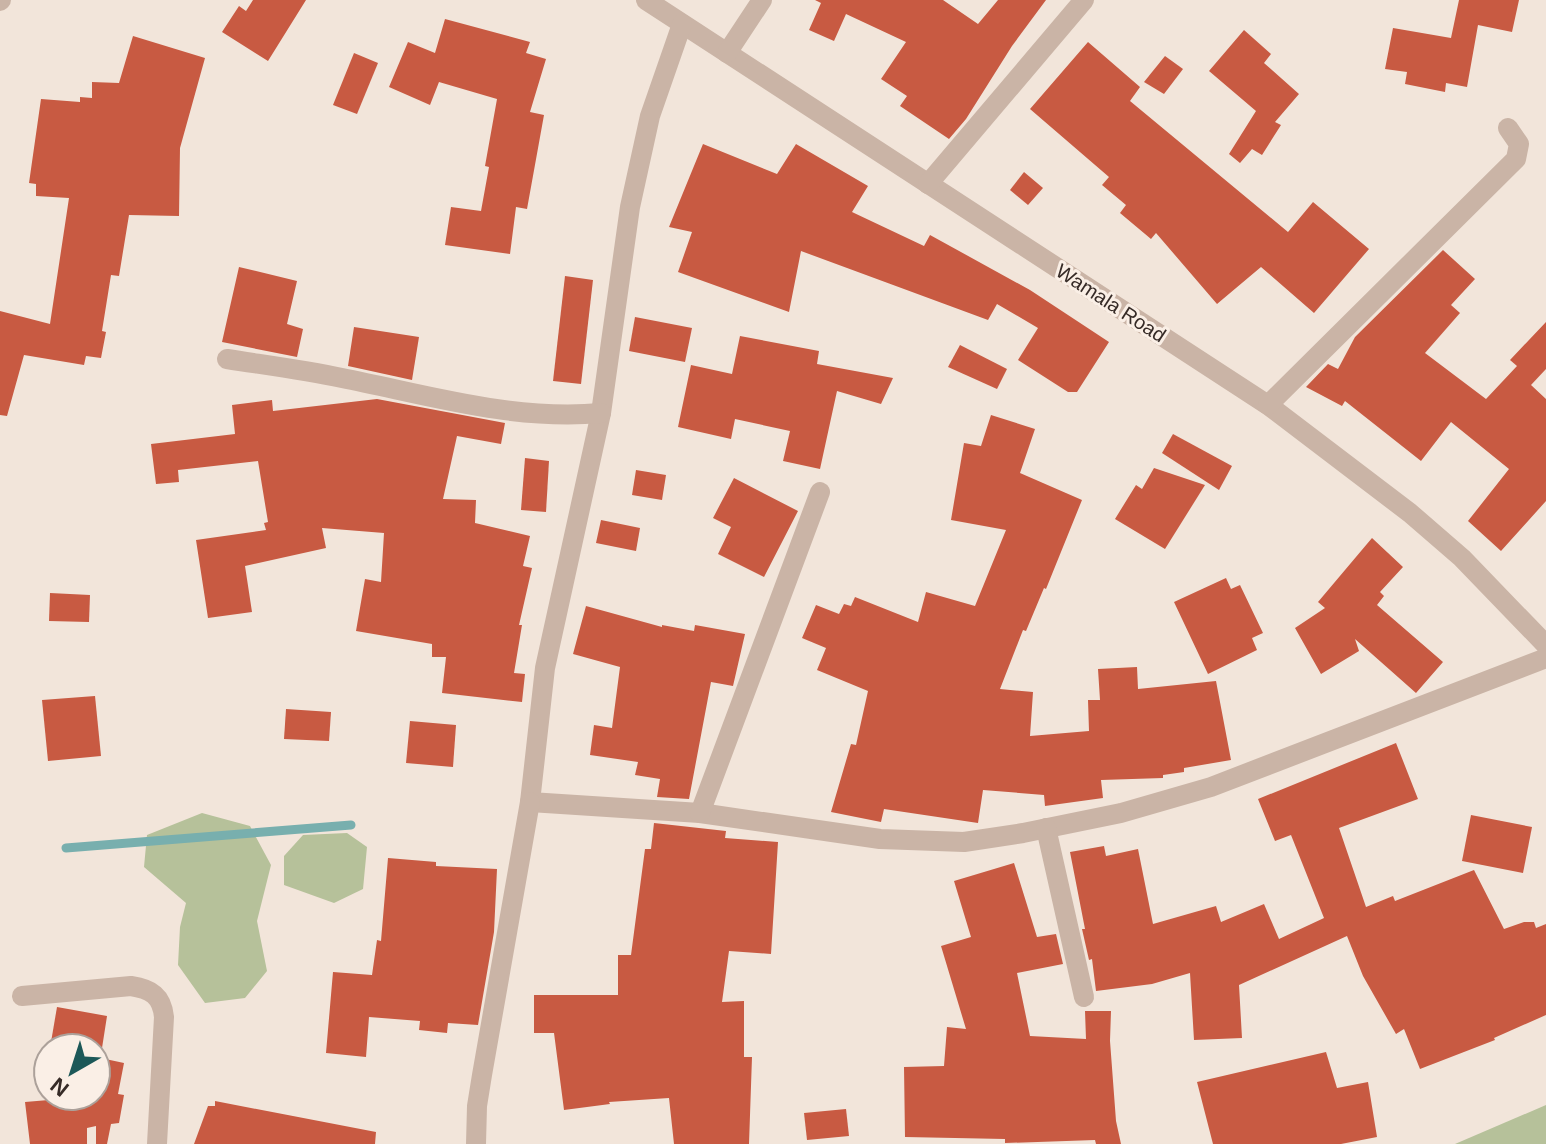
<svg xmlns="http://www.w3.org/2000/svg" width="1546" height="1144" viewBox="0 0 1546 1144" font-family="Arial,sans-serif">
  <rect width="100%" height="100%" fill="#f2e5da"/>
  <!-- green -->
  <g fill="#b6c19a">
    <path d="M202,813l48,13 21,39 -14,56 10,50 -22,27 -40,5 -27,-38 2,-38 6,-24 -42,-36 3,-32z"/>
    <path d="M347,833l20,14 -4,42 -29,14 -50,-18v-29l19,-21z"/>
    <path d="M1546,1105v39h-91z"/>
  </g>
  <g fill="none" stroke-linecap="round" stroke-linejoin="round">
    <!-- stream -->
    <path stroke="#78afae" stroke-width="9" d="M66,848l285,-23"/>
  </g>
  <!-- building -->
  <g fill="#c85a42">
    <path d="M253,0h53l-38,61 -46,-29 17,-26 7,5z"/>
    <path d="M815,0h128l35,24 20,-24h48l-34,46 -46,73 -17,20 -49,-33 7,-10 -26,-17 25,-37 -60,-28 -12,27 -25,-11 12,-27z"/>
    <path d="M1459,0h60l-7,32 -34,-7 -11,62 -21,-4 -1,9 -40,-8 2,-12 -22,-3 8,-41 58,10z"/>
    <path d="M445,19l85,23 -4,11 20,6 -16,53 14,3 -17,94 -11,-2 -6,47 -65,-9 6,-38 30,4 8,-44 -4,-1 12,-67 -58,-17 -9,23 -41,-18 19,-45 27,11z"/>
    <path d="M1244,30l27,24 -7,9 35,31 -24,28 6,3 -19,30 -10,-6 -12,14 -11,-9 27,-43 -47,-40z"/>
    <path d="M133,36l72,22 -25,90 -1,68 -50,-1 -10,61 -8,-1 -9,56 4,1 -5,26 -15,-2 -2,9 -60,-10 -17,61 -7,-1v-104l50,13 19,-126 -33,-2v-12l-7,-1 12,-84 39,3v-5l12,1v-16l27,1z"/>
    <path d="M1088,42l52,45 -10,14 158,131 25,-30 56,47 -55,64 -53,-46 -44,37 -61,-71 -5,6 -31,-26 6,-8 -24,-20 7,-8 -79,-68z"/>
    <path d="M354,53l24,10 -21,51 -24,-9z"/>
    <path d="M1165,56l18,13 -19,25 -20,-12z"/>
    <path d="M703,144l74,30 19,-30 72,42 -16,26 72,34 6,-11 100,55 79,52 -32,50h-9l-50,-32 20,-32 -41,-24 -9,16 -187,-69 -12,61 -111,-40 14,-40 -23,-5z"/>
    <path d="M1024,172l19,16 -15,17 -18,-15z"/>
    <path d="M1443,250l32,29 -24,26 9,8 -35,40 61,46 31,-33 -7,-6 36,-38v47l-15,16 15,14v102l-45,50 -33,-30 41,-52 -58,-47 -30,39 -76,-60 -3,5 -36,-19 22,-23 10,5 17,-32z"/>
    <path d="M239,267l58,14 -10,43 16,5 -6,28 -75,-15z"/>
    <path d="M565,276l28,4 -12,104 -28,-3z"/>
    <path d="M635,317l57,11 -7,34 -56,-11z"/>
    <path d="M354,327l65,10 -7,43 -64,-14z"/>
    <path d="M740,336l79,15 -2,13 76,14 -12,26 -44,-13 -17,78 -37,-8 7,-30 -55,-12 -4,20 -53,-12 13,-62 41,9z"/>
    <path d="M960,345l47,24 -10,20 -49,-22z"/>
    <path d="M377,399l128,24 -4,21 -44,-8 -14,63 33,1 -1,23 55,13 -7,30 9,2 -13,57h3l-8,48 11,1 -3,28 -80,-9 4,-36h-14v-13l-76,-13 9,-52 16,3 3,-49 -62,-5 4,20 -81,18 7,46 -44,6 -12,-78 70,-10 -2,-7 4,-1 -10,-61 -80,9 1,12 -23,2 -5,-40 84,-10 -3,-29 40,-5 1,11z"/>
    <path d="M991,415l44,14 -15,44 62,27 -36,89 -2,-1 -18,43 -3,-1 -23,59 33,3 -3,44 59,-5 -1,-31h12l-2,-31 39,-2 1,22 78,-8 15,79 -47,8v4l-21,3v3l-62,2 2,18 -58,8 -1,-11 -61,-5 -5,33 -94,-14 -3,13 -50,-10 20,-68 5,1 12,-54 -51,-21 9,-22 -24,-10 14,-33 23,9 5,-10 7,2 4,-9 63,25 8,-30 49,14 31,-76 -55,-10 13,-77 17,3z"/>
    <path d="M1173,434l59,32 -13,24 -57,-37z"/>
    <path d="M525,458l24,3 -3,51 -25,-2z"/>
    <path d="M1154,468l51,17 -40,64 -50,-30 21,-34 6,4z"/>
    <path d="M636,470l30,5 -4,25 -30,-5z"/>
    <path d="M734,478l64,33 -34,66 -46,-23 13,-27 -18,-9z"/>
    <path d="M601,520l39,8 -4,23 -40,-8z"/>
    <path d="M1372,538l31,29 -23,25 4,4 -7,9 66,57 -27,31 -61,-54 4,12 -38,23 -26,-46 30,-20 -7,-6z"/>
    <path d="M1226,578l5,11 9,-4 23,48 -11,5 5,12 -49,24 -34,-72z"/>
    <path d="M50,593l40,2 -1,27 -40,-1z"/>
    <path d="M586,606l76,21v-2l32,6 1,-6 50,9 -12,52 -22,-4 -22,117 -32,-2 3,-18 -25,-4 3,-13 -48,-7 4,-30 18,3 8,-61 -47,-13z"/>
    <path d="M95,696l6,60 -53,5 -6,-61z"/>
    <path d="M286,709l45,3 -2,29 -45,-2z"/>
    <path d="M410,721l46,4 -3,42 -47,-4z"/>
    <path d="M1396,743l22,56 -79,29 27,79 27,-11 2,5 79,-31 30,59 20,-7h10l2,6 10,-4v91l-52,23 1,2 -75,29 -16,-40 -8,5 -33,-58 -16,-40 -108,49 3,53 -48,2 -4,-67 -38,11 -56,7 -4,-32 -3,1 -7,-31h3l-15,-77 34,-6 2,10 32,-7 15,75 63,-18 5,16 43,-18 15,35 45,-21 -33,-83 -16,6 -17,-42z"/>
    <path d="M1471,815l61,12 -9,46 -61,-12z"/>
    <path d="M654,823l72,8 -1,7 53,4 -7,112 -42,-3 -7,51 22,-1v56h8l-3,87h-75l-5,-46 -60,4 1,2 -46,6 -10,-77h-20v-38h84v-40h13l14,-106h6z"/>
    <path d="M388,858l48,4v4l61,3 -3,63 -16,93 -30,-2 -1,10 -28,-3 1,-9 -51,-4 -3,40 -40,-4 7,-81 39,3 5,-35 4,1z"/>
    <path d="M1014,863l23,74 19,-3 7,30 -46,9 13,63 56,3 -1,-28h26l-1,30 6,80 5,23h-25l-1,-4 -90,3v-4l-100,-2 -1,-70 40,-1 3,-39 19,2 -25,-83 30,-9 -17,-56z"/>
    <path d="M57,1007l50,9 -5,32h-52z"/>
    <path d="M1326,1052l11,36 31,-6 9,55 -36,7h-128l-16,-62z"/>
    <path d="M96,1057l28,6 -6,31 6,1 -5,28 -8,1 -4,20h-11v-18l-9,2v16h-57l-5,-42 71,-6z"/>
    <path d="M215,1101l161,31 -1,12h-181l14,-38h7z"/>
    <path d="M846,1109l3,27 -42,4 -3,-27z"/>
  </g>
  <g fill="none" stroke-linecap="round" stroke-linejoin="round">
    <!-- minor -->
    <g stroke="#cab4a6" stroke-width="20">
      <path d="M646,0l622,405 142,108 52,45 84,87"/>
      <path d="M0,1l1,-1"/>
      <path d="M682,24l-32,92 -20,91 -29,206 -56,255 -15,134 170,11 180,26 84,3 59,-9 98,-20 90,-26 335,-129"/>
      <path d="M727,53l35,-53"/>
      <path d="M928,184l156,-184"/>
      <path d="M227,359c38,6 77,11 115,19 86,17 171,43 259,35"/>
      <path d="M1268,405l248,-246 3,-15 -11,-16"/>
      <path d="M700,813l120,-321"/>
      <path d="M1046,828l38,169"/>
      <path d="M22,996l109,-10c20,3 31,10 33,31l-7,127"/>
      <path d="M476,1144l1,-38 5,-31 48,-273"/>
    </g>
  </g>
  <g text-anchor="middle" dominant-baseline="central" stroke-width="6" stroke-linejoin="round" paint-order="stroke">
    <!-- street labels -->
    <g font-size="20" fill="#362b27" stroke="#faefe6">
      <text transform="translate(1111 303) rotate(33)">Wamala Road</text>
    </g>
  </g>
  <!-- north arrow -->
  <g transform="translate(72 1072) rotate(219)"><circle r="38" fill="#faefe6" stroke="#aca19a" stroke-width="2"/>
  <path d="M0-6L14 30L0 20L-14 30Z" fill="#1c5858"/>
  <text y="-12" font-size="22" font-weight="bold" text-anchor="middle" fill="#362b27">N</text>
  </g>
</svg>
